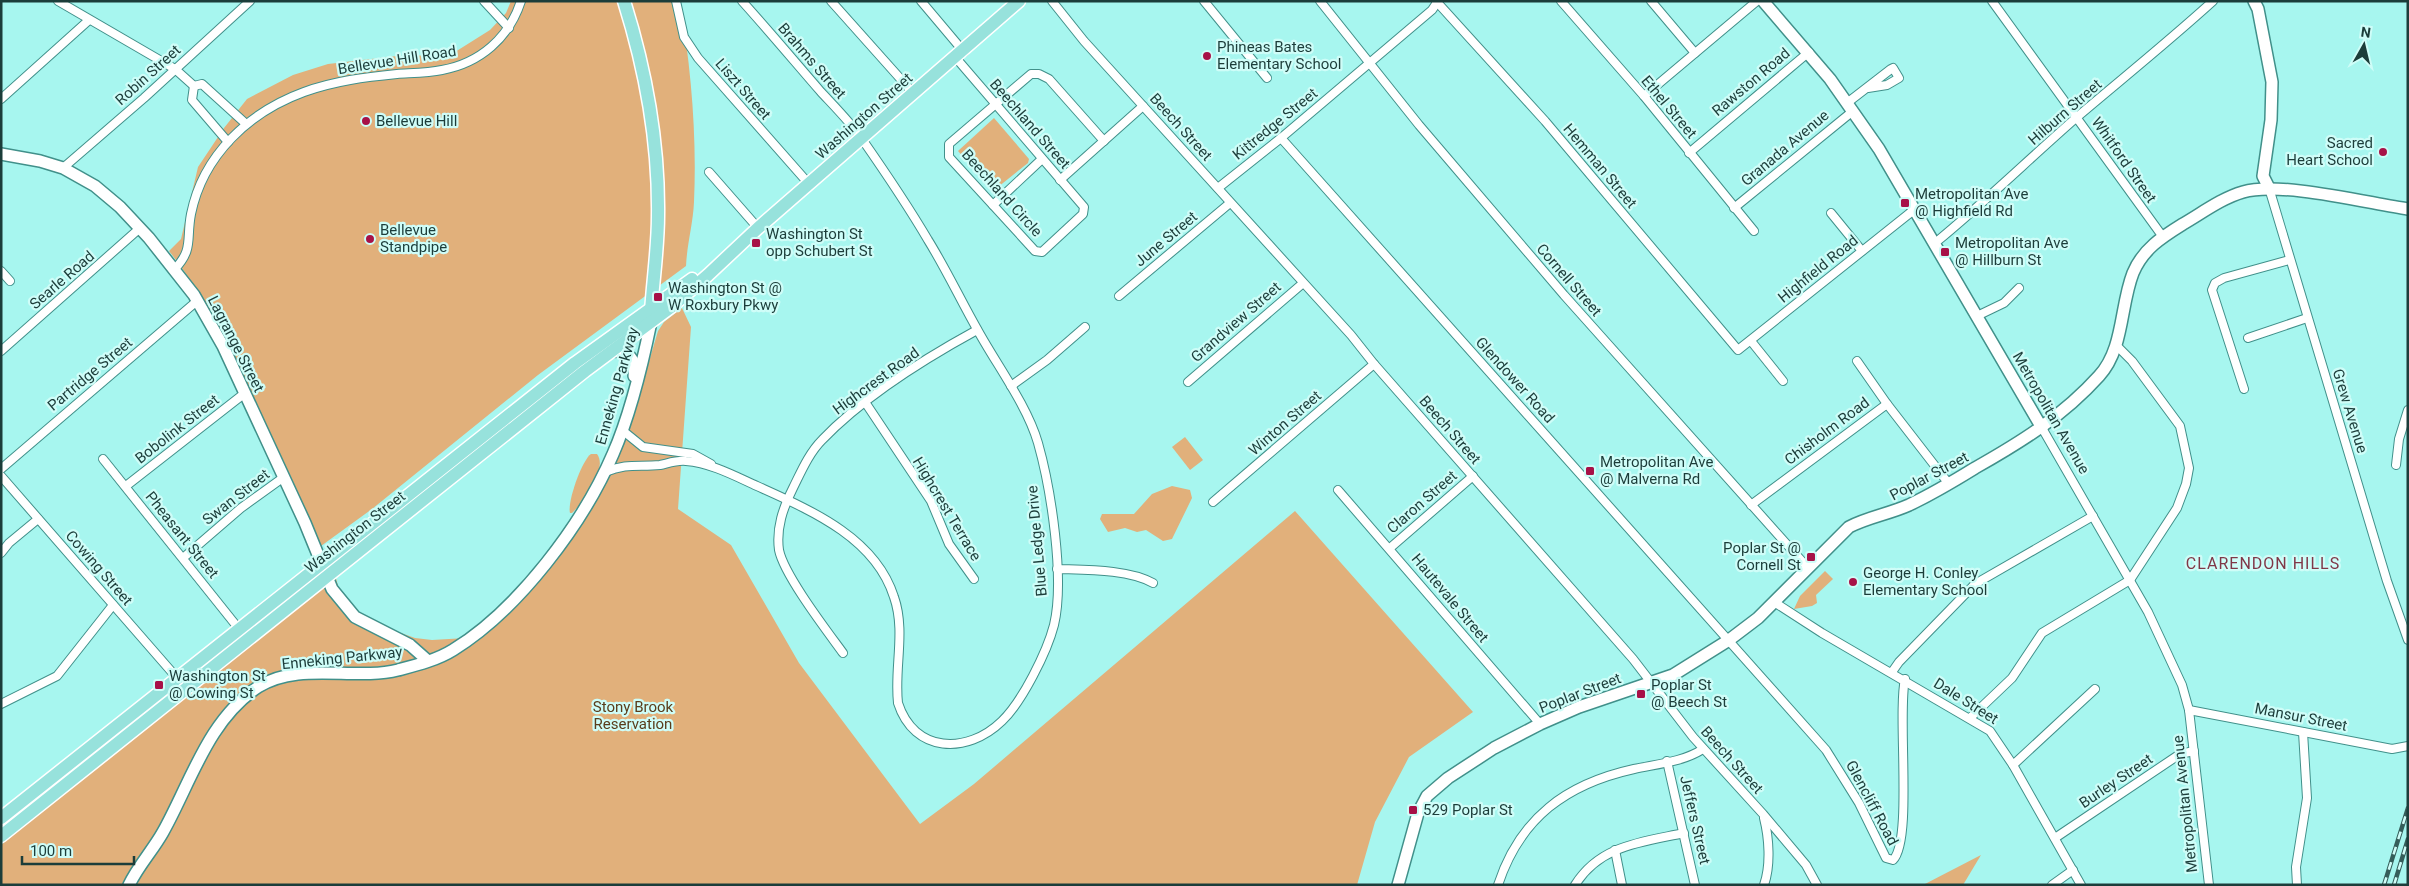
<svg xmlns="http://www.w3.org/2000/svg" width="2409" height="886" viewBox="0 0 2409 886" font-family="Roboto,sans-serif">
  <rect width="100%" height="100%" fill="#a7f6ef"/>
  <!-- green -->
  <g fill="#e1b07b">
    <path d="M511,1h169c11,68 17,133 14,201 -1,22 -7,42 -8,64l-148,109 -166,134 -51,37c-21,-52 -46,-103 -70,-153 -23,-49 -48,-100 -82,-142l12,-12 17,-72 26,-39 23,-29 46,-24 35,-11 69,-8 44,-1 14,-3 35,-22 16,-17z"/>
    <path d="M994,118l35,41 -1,4 -35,28 -35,-40z"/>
    <path d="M682,308l9,19 -13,182 53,36 68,118 121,161 54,-40 321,-273 178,201 -64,45 -34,65 -18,63h-1356v-40l173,-141 54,-41 64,-54 44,-31 3,12 16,20 43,22 17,6 17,2 34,-2 32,-28 66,-73 52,-96 14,-15 28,-95 6,-9z"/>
    <path d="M1185,437l18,23 -13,10 -18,-23z"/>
    <path d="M591,454h6c11,14 -13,48 -25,59h-2c-3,-11 12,-53 21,-59z"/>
    <path d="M1172,486l18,4 2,8 -20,41 -9,2 -17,-11 -9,2 -12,-4 -17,4 -8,-13 2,-5h32l18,-20z"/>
    <path d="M1825,571l8,8 -17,16 1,8 -5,3 -18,3 6,-13z"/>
    <path d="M1981,855l-18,30h-40z"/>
  </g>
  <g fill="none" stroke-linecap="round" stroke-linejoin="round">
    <defs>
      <g id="street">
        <path d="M58,1l117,68 19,17"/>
        <path d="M484,1l25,27"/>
        <path d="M676,1l8,36 14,21 111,126"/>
        <path d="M831,1l83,93"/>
        <path d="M921,1l43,51"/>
        <path d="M1052,1l32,40 267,294 23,29 259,295 60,78 70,77 43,51 11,20"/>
        <path d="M1204,1l63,77"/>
        <path d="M1320,1l99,124 145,170 244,273"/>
        <path d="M1436,1l109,120 193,229 177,-141"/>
        <path d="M1561,1l83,95 110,135"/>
        <path d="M1651,1l44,52"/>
        <path d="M1992,1l171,236"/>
        <path d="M956,58l128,149 -1,7 -41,38 -7,-1 -86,-94v-13l82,-70h8l10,5 55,62"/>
        <path d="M194,86l-2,14 36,42"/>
        <path d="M194,86l8,-2 43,39"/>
        <path d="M1644,96l113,-95"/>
        <path d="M1,99l88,-79"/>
        <path d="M1847,103l44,-34 2,-1 6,10 -12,7 -19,3"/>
        <path d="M1281,138l545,612 33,53 27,55 7,2c20,-20 4,-145 12,-181"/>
        <path d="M1689,153l120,-101"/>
        <path d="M63,168l81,-70 106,-97"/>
        <path d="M709,172l49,56"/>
        <path d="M1060,180l83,-74"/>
        <path d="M1218,188l63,-50 151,-128 6,-9"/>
        <path d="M2269,188l118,393 21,59"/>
        <path d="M993,205l49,-46"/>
        <path d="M1734,208l119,-97"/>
        <path d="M1831,213l31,38"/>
        <path d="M1935,243c49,-40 94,-84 142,-126 46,-39 92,-76 136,-116"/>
        <path d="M174,270c20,-21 12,-30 17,-56 12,-59 58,-102 113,-122 30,-11 62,-15 93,-18 15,-1 31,-1 45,-4 38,-7 67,-32 79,-69"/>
        <path d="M1,271l9,10"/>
        <path d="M1119,296l111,-93"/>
        <path d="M1977,316l27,-13 15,-15"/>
        <path d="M2248,338l59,-20"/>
        <path d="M1751,341l32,40"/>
        <path d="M1,351l139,-123"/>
        <path d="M1857,361l30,43"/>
        <path d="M1188,382l114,-98"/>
        <path d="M1011,386l36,-26 38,-33"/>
        <path d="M2244,389l-32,-99 3,-7 9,-5 65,-18"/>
        <path d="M865,402l66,99 18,43 25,35"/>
        <path d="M2042,428l106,184 34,73 7,25 20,175"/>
        <path d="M622,430l21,17 50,7 18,10"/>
        <path d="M103,459l136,170"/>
        <path d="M2396,465l3,-26 9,-29"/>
        <path d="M1,469l196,-168"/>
        <path d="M605,472c22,-9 33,-5 55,-7 9,-2 17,-5 26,-4 25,2 49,15 71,25 53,24 118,51 137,111 12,34 0,71 4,106 16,50 69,52 104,18 20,-19 45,-69 52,-96 11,-46 -3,-136 -16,-182 -11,-38 -42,-79 -61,-114 -17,-30 -31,-60 -49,-89 -20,-34 -43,-68 -66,-101 -11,-16 -27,-32 -41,-47 -26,-30 -52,-61 -79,-91"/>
        <path d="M1,476l176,202"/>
        <path d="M126,486l119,-93"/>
        <path d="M1338,490l202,234"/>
        <path d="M1213,502l161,-138"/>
        <path d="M1751,505l136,-101 62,80"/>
        <path d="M1390,548l83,-72"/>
        <path d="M1,553l8,-10 29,-24"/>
        <path d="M183,558l58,-50 43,-31"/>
        <path d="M1057,569c28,1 71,0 96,14"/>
        <path d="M1774,602l48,31 168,98 23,34 68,120"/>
        <path d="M843,653c-16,-22 -59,-78 -64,-103 -3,-22 4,-42 14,-62 8,-16 16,-35 29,-48 42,-44 102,-81 155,-110"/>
        <path d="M1892,672l7,-10 76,-78 118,-68"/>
        <path d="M1,704l56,-28 56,-71"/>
        <path d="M2189,710l203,39 16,-3"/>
        <path d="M1970,718l42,-40 30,-45 88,-53 47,-72 9,-24 3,-16 -9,-42 -48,-65 -16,-16"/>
        <path d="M1667,761l28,124"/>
        <path d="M2013,765l82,-76"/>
        <path d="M2055,838l125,-84 14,-3"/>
        <path d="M1615,850l7,35"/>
        <path d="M1498,885c22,-67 68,-101 136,-116 23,-5 49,-7 69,-20"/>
        <path d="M1575,885c25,-40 67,-43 109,-52"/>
        <path d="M1764,885c7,-20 5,-47 0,-67"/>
        <path d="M2052,885l21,-15"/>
        <path d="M2297,885l-1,-18 11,-69 -4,-66"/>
      </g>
      <g id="secondary">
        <path d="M1763,1l67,78 49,70 163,279"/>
        <path d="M2254,1l4,8 14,73 -1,38 -8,56 6,12"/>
        <path d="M1,154l39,7 23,7 32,18 25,21 29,31 45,57 29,51 82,177 27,66 23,28 55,28 17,15"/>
        <path d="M612,351c17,0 25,8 22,25"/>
        <path d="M129,885c9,-19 24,-35 34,-53 28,-50 45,-112 95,-145 41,-26 96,-6 140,-17 19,-5 39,-10 55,-20 65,-40 130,-126 160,-196 18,-41 29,-88 38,-132"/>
        <path d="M1398,885l20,-72 9,-17 21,-18 46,-30 46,-24 39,-17 94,-32 56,-35 29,-22 91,-91c19,-10 40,-13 60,-22 23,-11 45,-24 66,-37 46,-26 88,-52 124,-92 25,-27 21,-70 34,-103 10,-24 29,-36 50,-49 19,-11 39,-26 60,-32 37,-11 124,11 165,17"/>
      </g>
      <g id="primary">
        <path d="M624,1c22,70 35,142 34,215 0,32 -5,64 -7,96"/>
        <path d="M1,818l574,-455 117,-84"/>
        <path d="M1,836l584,-465 86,-64 37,-32 50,-47 261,-227"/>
      </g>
    </defs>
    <!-- street casing -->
    <use href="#street" stroke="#41908a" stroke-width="10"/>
    <!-- secondary casing -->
    <use href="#secondary" stroke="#41908a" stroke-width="14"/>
    <!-- primary casing -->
    <use href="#primary" stroke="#fff" stroke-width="15"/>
    <!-- street -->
    <use href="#street" stroke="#fff" stroke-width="8"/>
    <!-- secondary -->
    <use href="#secondary" stroke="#fff" stroke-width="11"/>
    <!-- primary -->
    <use href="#primary" stroke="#97e2dc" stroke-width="12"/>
    <defs>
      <g id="rail">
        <path d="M2384,885l24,-77"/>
        <path d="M2394,885l14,-46"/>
      </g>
    </defs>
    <!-- rail casing -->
    <use href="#rail" stroke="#355e5a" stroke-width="4.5"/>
    <!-- rail -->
    <use href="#rail" stroke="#cffdf8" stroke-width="2.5" stroke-dasharray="8" stroke-linecap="butt"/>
  </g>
  <!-- markers -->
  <g fill="#a71147" stroke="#cffdf8" stroke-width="2">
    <circle cx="1207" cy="56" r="5"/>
    <circle cx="366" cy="121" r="5"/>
    <circle cx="2383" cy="152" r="5"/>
    <rect x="1900" y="198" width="10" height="10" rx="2.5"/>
    <circle cx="370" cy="239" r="5"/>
    <rect x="751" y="238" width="10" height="10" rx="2.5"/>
    <rect x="1940" y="247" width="10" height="10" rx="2.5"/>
    <rect x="653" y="292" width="10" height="10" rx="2.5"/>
    <rect x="1585" y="466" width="10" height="10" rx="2.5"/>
    <rect x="1806" y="552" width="10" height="10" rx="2.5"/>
    <circle cx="1853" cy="582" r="5"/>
    <rect x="154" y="680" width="10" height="10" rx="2.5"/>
    <rect x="1636" y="689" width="10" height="10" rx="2.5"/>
    <rect x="1408" y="805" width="10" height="10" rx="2.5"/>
  </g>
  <g text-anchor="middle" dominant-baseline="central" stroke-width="4.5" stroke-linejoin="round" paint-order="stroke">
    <!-- poi labels -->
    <g font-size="15" fill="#1c3d3a" stroke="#cffdf8" text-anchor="start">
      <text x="1217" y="47">Phineas Bates<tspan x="1217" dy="17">Elementary School</tspan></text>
      <text x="376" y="121">Bellevue Hill</text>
      <text x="2373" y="143" text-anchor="end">Sacred<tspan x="2373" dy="17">Heart School</tspan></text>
      <text x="1915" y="194">Metropolitan Ave<tspan x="1915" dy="17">@ Highfield Rd</tspan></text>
      <text x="380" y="230">Bellevue<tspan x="380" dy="17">Standpipe</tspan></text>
      <text x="766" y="234">Washington St<tspan x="766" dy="17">opp Schubert St</tspan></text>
      <text x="1955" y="243">Metropolitan Ave<tspan x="1955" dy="17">@ Hillburn St</tspan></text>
      <text x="668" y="288">Washington St @<tspan x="668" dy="17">W Roxbury Pkwy</tspan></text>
      <text x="1600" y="462">Metropolitan Ave<tspan x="1600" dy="17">@ Malverna Rd</tspan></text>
      <text x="1801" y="548" text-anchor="end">Poplar St @<tspan x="1801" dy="17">Cornell St</tspan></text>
      <text x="1863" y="573">George H. Conley<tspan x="1863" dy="17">Elementary School</tspan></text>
      <text x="169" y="676">Washington St<tspan x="169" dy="17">@ Cowing St</tspan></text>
      <text x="1651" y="685">Poplar St<tspan x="1651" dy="17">@ Beech St</tspan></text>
      <text x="1423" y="810">529 Poplar St</text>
    </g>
    <!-- street labels -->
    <g font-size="15" fill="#1c3d3a" stroke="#cffdf8">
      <text transform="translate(397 60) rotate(-9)">Bellevue Hill Road</text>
      <text transform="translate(812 61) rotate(49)">Brahms Street</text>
      <text transform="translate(148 75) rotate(-42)">Robin Street</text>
      <text transform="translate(1751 82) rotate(-40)">Rawston Road</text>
      <text transform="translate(743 89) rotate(49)">Liszt Street</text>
      <text transform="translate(1669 107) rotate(50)">Ethel Street</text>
      <text transform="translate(2065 112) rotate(-41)">Hilburn Street</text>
      <text transform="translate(864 116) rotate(-41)">Washington Street</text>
      <text transform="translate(1030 124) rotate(49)">Beechland Street</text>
      <text transform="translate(1275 124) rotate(-39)">Kittredge Street</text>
      <text transform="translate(1181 127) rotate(48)">Beech Street</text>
      <text transform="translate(1785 148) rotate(-40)">Granada Avenue</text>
      <text transform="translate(2124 160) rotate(55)">Whitford Street</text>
      <text transform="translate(1600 166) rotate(50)">Hemman Street</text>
      <text transform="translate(1002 193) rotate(48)">Beechland Circle</text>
      <text transform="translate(1166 239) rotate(-40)">June Street</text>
      <text transform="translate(1818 269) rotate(-39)">Highfield Road</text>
      <text transform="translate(62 280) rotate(-41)">Searle Road</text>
      <text transform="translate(1569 280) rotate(49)">Cornell Street</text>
      <text transform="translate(1236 322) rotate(-41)">Grandview Street</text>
      <text transform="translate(236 344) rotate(63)">Lagrange Street</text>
      <text transform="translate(90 374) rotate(-40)">Partridge Street</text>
      <text transform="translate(1515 380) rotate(48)">Glendower Road</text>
      <text transform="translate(876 381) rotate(-36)">Highcrest Road</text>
      <text transform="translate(617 386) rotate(-74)">Enneking Parkway</text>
      <text transform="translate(2350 411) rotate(73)">Grew Avenue</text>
      <text transform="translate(2051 413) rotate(60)">Metropolitan Avenue</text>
      <text transform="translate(1285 423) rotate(-41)">Winton Street</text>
      <text transform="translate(177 429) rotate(-38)">Bobolink Street</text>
      <text transform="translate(1450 430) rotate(49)">Beech Street</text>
      <text transform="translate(1827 431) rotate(-37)">Chisholm Road</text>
      <text transform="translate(1929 476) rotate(-28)">Poplar Street</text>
      <text transform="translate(236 497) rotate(-38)">Swan Street</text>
      <text transform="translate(1422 502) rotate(-41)">Claron Street</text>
      <text transform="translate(947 509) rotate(59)">Highcrest Terrace</text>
      <text transform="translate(355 532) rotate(-38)">Washington Street</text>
      <text transform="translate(182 535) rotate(51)">Pheasant Street</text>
      <text transform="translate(1037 541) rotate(-95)">Blue Ledge Drive</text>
      <text transform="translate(99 568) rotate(49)">Cowing Street</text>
      <text transform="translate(1450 598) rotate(50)">Hautevale Street</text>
      <text transform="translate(342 658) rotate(-6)">Enneking Parkway</text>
      <text transform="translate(1580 693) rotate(-21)">Poplar Street</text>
      <text transform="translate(1966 701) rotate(32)">Dale Street</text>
      <text transform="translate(2301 717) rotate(11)">Mansur Street</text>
      <text transform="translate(1732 760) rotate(48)">Beech Street</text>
      <text transform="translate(2116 781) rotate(-34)">Burley Street</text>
      <text transform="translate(1872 803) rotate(62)">Glencliff Road</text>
      <text transform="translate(2185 804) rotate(-96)">Metropolitan Avenue</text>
      <text transform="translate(1695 820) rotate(77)">Jeffers Street</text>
    </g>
    <!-- park labels -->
    <g font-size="15" fill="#5a3d1b" stroke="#cffdf8">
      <text x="633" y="707">Stony Brook<tspan x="633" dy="17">Reservation</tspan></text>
    </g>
    <!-- neighbourhood labels -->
    <g font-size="16" letter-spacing="1" fill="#7f3747" stroke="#cffdf8">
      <text x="2263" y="563">CLARENDON HILLS</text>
    </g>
  </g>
  <!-- border -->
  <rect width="2409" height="886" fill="none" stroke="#1c3d3a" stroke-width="5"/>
  <!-- north arrow -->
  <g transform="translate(2364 45) rotate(8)" stroke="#cffdf8" stroke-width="4" paint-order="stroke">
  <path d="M0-4L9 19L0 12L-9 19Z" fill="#1c3d3a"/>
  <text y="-8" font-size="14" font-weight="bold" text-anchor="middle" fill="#1c3d3a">N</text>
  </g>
  <!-- scale -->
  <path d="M22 856v8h112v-8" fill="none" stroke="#1c3d3a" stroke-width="2.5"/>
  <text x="30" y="856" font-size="15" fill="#1c3d3a" stroke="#cffdf8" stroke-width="4" paint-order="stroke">100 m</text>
</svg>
